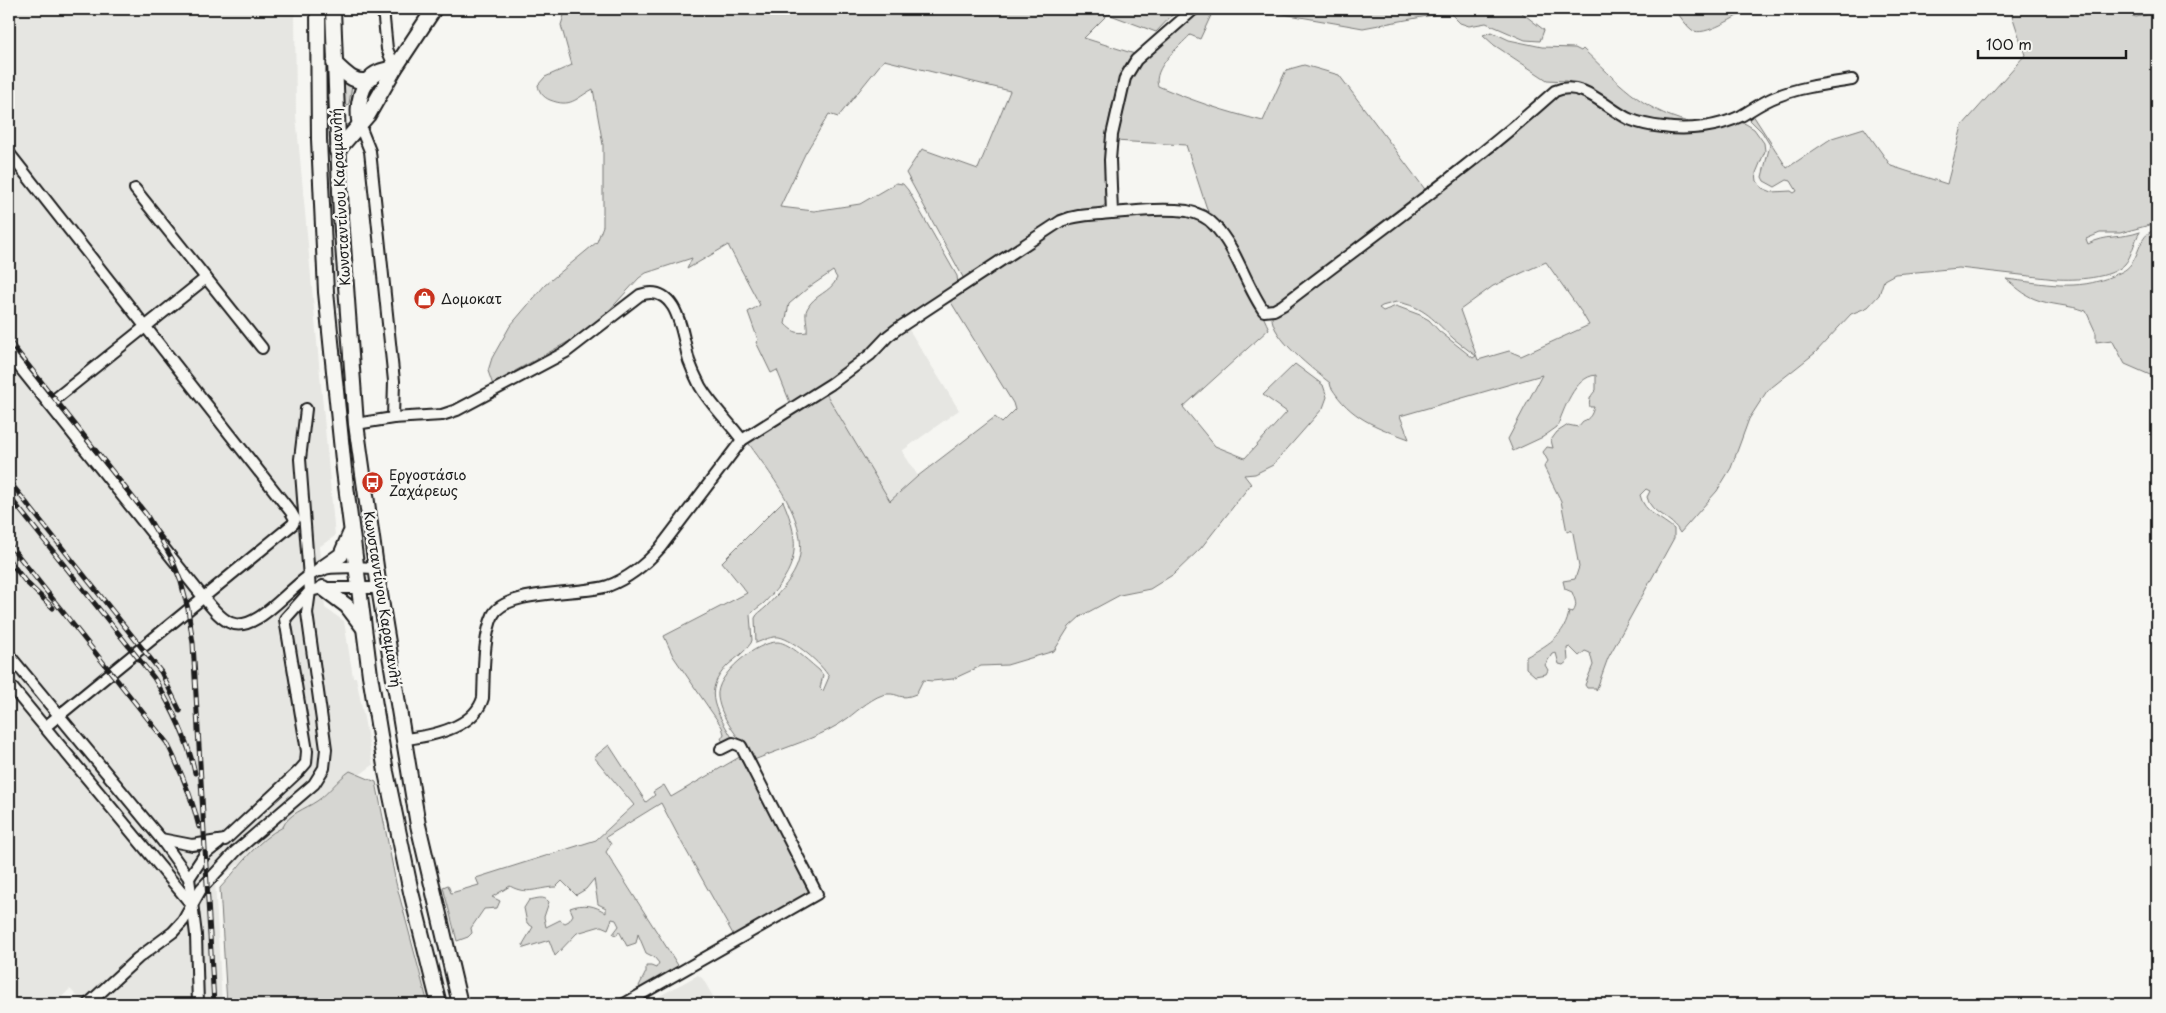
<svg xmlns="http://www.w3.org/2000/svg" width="2166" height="1013" viewBox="0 0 2166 1013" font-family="'Playpen Sans',sans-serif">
  <rect width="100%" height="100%" fill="#f6f6f2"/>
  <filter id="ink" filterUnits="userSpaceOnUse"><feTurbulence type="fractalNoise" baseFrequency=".02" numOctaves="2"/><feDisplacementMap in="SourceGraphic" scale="10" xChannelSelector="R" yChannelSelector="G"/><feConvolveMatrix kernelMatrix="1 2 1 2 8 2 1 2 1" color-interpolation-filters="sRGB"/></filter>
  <g filter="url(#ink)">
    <!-- built -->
    <g fill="#e6e6e2">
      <path d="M9,9h286l1,106 39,421 -16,11 6,61 19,13 9,56h3l17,88 -158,117 7,122h-137l-15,-15 -16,15h-45z"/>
      <path d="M908,328l51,82 -57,41 16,25 -29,26 -64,-110 60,-41 2,-9z"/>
      <path d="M698,975l5,4 14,25h-72z"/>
    </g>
    <!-- green -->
    <g fill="#d6d6d2" stroke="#797977" fill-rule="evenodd">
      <path d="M566,9h611v1l-21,22 -48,-18 -24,24 54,17c-7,12 -15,24 -21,37 -14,33 -10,72 -8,107 -6,11 -13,11 -25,12l-120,68 -58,-106 16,-24 56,20 32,-78 -126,-31 -46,57 -9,-3 -24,40 -25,53 34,4 46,-7 36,-21 7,1 5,6 49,86 1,8 -71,47 -12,14 -17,15 -67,45 -14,-35 -6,3 -15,-31 2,-2 -10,-28 12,-7 -32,-60 -41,24 5,-11 -46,15 -7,5 -34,37 -30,23 -60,33 -10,11 -11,6 -6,-17 4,-13 18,-32 35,-41 52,-43 6,-16v-81l-10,-56c-18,10 -22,19 -43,11 -7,-3 -11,-8 -12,-15l7,-8 27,-12 -11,-40zM833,271l4,7c-6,15 -23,16 -30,31 -3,6 1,15 0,23 -11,2 -15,-1 -22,-8l4,-20 19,-16z"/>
      <path d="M1198,9h16l-14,30 -10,-4c-11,12 -38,33 -32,51 35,15 68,26 105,35l23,-51 18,-5 35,10 88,117 -26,17 -121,95 -12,3 -5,-2 -53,-87 -24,-73 -72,-4 18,-73z"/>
      <path d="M1255,9h262l27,21 -4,11 -15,-1 -39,-17 -17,3 -9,-3 -11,-11 -86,16z"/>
      <path d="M1674,9h75c-11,6 -45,29 -57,21 -7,-5 -12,-15 -18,-21z"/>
      <path d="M2010,9h100l26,8 10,-2 11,-6v214l-37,10h-20l-14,6 2,5c19,-10 33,-5 52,-12 -6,9 -8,24 -15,32 -14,15 -50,16 -69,15l-97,-11 -64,6 -11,6 -5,15 -11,12 -17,7 -36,39 -48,38 -18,28 -18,49 -14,23 -37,42c-8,-17 -29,-18 -33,-36l3,-6 -4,-2 -6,6c4,18 22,23 34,34v9l-66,120 -12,33v-3h-9l-2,-3 8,-20 -3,-12 -5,-2 -6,5 -9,-9 -3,1 1,13 -5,4 -4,-1 -3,-11 -4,1 -7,11 3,5 -2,4 -11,2 -9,-8v-11c19,-11 40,-21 43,-46l4,1c5,-7 2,-12 -1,-20l-7,-3 -2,-8 12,-2 4,-12 -6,-34 -2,-3 -4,2 -6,-31 -17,-34 4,-6 -5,-9 4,-5 6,1 -2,-8 6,-8 11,-7 10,2 5,-6c7,-2 9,-7 11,-14h-4c-2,-7 1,-12 6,-17v-15c-22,2 -32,35 -39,52l-14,10 -30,14 -5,-12 34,-64 -142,41 9,23c-33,-12 -59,-21 -78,-52l-1,-4c-15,-12 -60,-46 -58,-67l286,-222 17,-2 55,30 78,7 32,-7 6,2 8,5 10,14 1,8 -9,22 1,8 5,7 10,4 19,-1 3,2 3,-2 -6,-10 -4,-1 -12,7 -11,-6 -2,-4 8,-32 -8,-13 -16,-16 5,-4 36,56 45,-30 32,-10 27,38 56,18 15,-58 63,-71zM1546,262l36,51 7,12 -68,31 -12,-5 -31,9 -18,-50 33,-24zM1396,302c29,4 38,19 58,37 7,6 15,11 22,17l-3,2 -34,-27 -10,-11 -9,-5 -24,-9 -13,5 -4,-3 3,-2z"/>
      <path d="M1492,32l17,8 33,7 33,1 6,3 2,-2c35,33 57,60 105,73l-20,3 -33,-6 -53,-33 -16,-5 -19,-1 -53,-35 -11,-10z"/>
      <path d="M342,75l10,11 -3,17 -5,8z"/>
      <path d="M1175,214c9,0 18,0 26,5 26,15 55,82 68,110l-86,78 32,39 30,12 42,-46 -24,-17 32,-31 28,21 4,12 -4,11 -50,57 -18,9 -11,1 7,9 -50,64 -27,26 -24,15 -30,6 -39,21 -12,11 -15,24 -47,14 -26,1 -28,13 -21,2 -9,-1 -7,14c-17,7 -16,-1 -29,0 -12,1 -30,17 -39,24 -25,19 -65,30 -94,42 -12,-20 -33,-39 -36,-63 -3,-22 39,-56 60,-55 12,1 31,20 41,28l4,5 -3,13 3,3 6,-14c-7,-13 -35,-37 -50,-40 -8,-1 -15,3 -23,6l-1,-25c2,-5 7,-7 11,-11 10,-11 24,-25 30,-39 19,-42 -27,-95 -49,-127l78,-49 65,109 28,-25 77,-59 7,6 13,-13 -2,-7 -64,-104 117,-76 33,-6z"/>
      <path d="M2157,229v149l-32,-14 -13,-24 -16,2v-9l-10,-22c-16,-6 -37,-6 -51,-12 -11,-4 -20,-13 -29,-20 36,4 72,13 106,-3 7,-3 14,-5 19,-12 10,-13 8,-30 26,-35z"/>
      <path d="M783,501c19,44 15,67 -19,102 -5,4 -10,7 -14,12l2,25 -1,3c-6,9 -15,15 -23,22 -28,28 -10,48 6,76l-9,3 -4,-5 3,-5 -2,-7 -49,-71 -9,-20 83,-43 -25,-31z"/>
      <path d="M609,745l37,57 9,-7 -2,-3 11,-7 7,12 72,-42 68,134 -2,3 -75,44 -52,-93 -21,-40 -55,34 5,7 -5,8 75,118 -39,21 -3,-5 7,-14v-6h5l5,2 3,-5 -5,-6 -8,-4 -8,-19 -2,9 -9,3 -8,-15 -2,4 -4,-1 6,-8 -3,-6 -4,-1 -4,10 -7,-3 -24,7 -22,23 -6,-16 -25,8 -1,-4 10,-17 -6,-4 -3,-15 5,-8c7,-1 15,-5 20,2l-5,15 2,10 14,-7 5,3 4,-2 4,-6 -3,-7c13,-5 25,-3 36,5v-5l-8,-4 -4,-25 -8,10 -10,6 -14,-14 -6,6c-17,0 -29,9 -46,-1l-18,11 8,4 -3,7 -13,1 -13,19 1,5 -4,4 -11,4 -14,-54 5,-2 3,8 28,-8 -3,-7 120,-38 38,-35 -40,-48z"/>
      <path d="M350,771l26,11 20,101 32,121h-201l-7,-116c20,-21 36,-48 63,-61 5,-13 22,-18 34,-26 12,-8 20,-21 33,-30z"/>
    </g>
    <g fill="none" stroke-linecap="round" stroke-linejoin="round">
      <defs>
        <g id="street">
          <path d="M383,9l4,40 8,19"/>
          <path d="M360,126l10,25 24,230 -1,37"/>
          <path d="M9,153l282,359 4,7 -2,5 -248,203"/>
          <path d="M135,189l127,159"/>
          <path d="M1112,213l-2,-53 2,-25 13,-57 11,-18 58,-51"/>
          <path d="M9,354l194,243c8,9 17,22 28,26 28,11 63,-44 89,-53 14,-5 42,-2 57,-2"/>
          <path d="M49,404l157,-126"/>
          <path d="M356,424l37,-6 49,-3 15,-5 109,-58 74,-57c39,-13 42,41 49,66 3,8 7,17 11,25 11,19 29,36 42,54"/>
          <path d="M9,655l152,184 28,39 7,57 2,69"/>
          <path d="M9,684l182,220"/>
          <path d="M405,739c27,-3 69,-11 78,-41 1,-24 0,-61 10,-83 13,-26 88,-20 115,-29 21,-8 38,-22 52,-38l82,-108 89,-56 39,-29 18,-19 9,-7 164,-108c16,-7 33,-6 50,-8 25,-2 51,-5 76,-2 10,2 21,7 27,14 23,24 31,59 50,86l10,-1 9,-5c91,-70 186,-137 272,-214 27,-12 51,17 74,28 10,4 23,7 34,8 25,4 55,0 78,-11 12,-7 23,-15 37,-20 23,-9 49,-12 74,-16"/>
          <path d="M161,839l31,6 33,-5 74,-69 7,-8 1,-12 -22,-132 25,-28 13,-3h56"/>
          <path d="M189,878l16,-24 14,-11"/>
          <path d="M88,1004l50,-46 35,-26 10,-11 18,-32 35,-38 78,-67 10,-16 2,-19 -19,-136 3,-22 -10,-132 6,-50"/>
          <path d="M624,1004l193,-110 -76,-148 -8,-3 -12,6"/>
        </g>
        <g id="secondary">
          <path d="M318,9l1,130 7,153 18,178 26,205 16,97 25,120 28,112"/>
          <path d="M333,9l8,208 15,207 23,164 39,237 42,179"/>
          <path d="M334,63c10,8 20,22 34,17"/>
          <path d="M360,126c-4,-18 0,-46 19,-54 5,-2 11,-3 16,-4"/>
          <path d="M337,151l31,-36 27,-47 39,-59"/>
          <path d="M321,569l20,-14 9,-21"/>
          <path d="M323,588l24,18 16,21"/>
        </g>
      </defs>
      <!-- street casing -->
      <use href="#street" stroke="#1c1c1c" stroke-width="14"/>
      <!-- secondary casing -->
      <use href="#secondary" stroke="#1c1c1c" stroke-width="18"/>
      <!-- street -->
      <use href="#street" stroke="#f6f6f2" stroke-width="10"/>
      <!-- secondary -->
      <use href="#secondary" stroke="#f6f6f2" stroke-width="14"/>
      <defs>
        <g id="rail">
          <path d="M9,341l137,173 13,22 13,23 9,23 7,27 5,34 21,361"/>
          <path d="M9,481l152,191 19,39"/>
          <path d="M9,496l145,182c18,30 34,61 41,95"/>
          <path d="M9,544l158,199c14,28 25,54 32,84"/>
          <path d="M9,560l16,21 28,27"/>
        </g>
      </defs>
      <!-- rail casing -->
      <use href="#rail" stroke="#1c1c1c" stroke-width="5"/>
      <!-- rail -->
      <use href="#rail" stroke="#f6f6f2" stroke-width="3" stroke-dasharray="9" stroke-linecap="butt"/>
    </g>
  </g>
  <!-- icons -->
  <defs>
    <symbol id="shop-disc" viewBox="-11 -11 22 22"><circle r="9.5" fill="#c8321e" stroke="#f6f6f2"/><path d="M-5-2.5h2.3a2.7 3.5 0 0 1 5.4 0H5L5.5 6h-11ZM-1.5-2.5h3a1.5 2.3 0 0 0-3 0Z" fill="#fff"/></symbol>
    <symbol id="bus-disc" viewBox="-11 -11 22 22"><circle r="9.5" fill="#c8321e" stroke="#f6f6f2"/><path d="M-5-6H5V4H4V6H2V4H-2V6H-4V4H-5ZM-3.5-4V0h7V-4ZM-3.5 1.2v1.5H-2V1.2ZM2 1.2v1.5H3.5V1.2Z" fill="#fff"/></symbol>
  </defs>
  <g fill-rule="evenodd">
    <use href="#shop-disc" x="412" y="286" width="25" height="25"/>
    <use href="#bus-disc" x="360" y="470" width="25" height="25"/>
  </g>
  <g text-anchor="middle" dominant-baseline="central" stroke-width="5" stroke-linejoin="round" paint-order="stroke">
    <!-- street labels -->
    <g font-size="14" fill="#1c1c1c" stroke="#f6f6f2">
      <text transform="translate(340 197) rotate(-93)">Κωνσταντίνου Καραμανλή</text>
      <text transform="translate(383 599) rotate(81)">Κωνσταντίνου Καραμανλή</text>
    </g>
    <!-- poi labels -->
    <g font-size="14" fill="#1c1c1c" stroke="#f6f6f2" text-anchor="start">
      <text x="441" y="298">Δομοκατ</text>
      <text x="389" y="474">Εργοστάσιο<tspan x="389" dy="16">Ζαχάρεως</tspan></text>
    </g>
  </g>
  <!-- margin -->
  <rect width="2166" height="1013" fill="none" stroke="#f6f6f2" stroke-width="30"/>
  <rect x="15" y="15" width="2136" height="983" fill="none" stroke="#1c1c1c" stroke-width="2" filter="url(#ink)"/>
  <!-- scale -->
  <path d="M1978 50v8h148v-8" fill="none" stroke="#1c1c1c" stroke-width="2.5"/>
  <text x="1986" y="50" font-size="15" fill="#1c1c1c" stroke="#f6f6f2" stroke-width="4" paint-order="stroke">100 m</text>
</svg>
